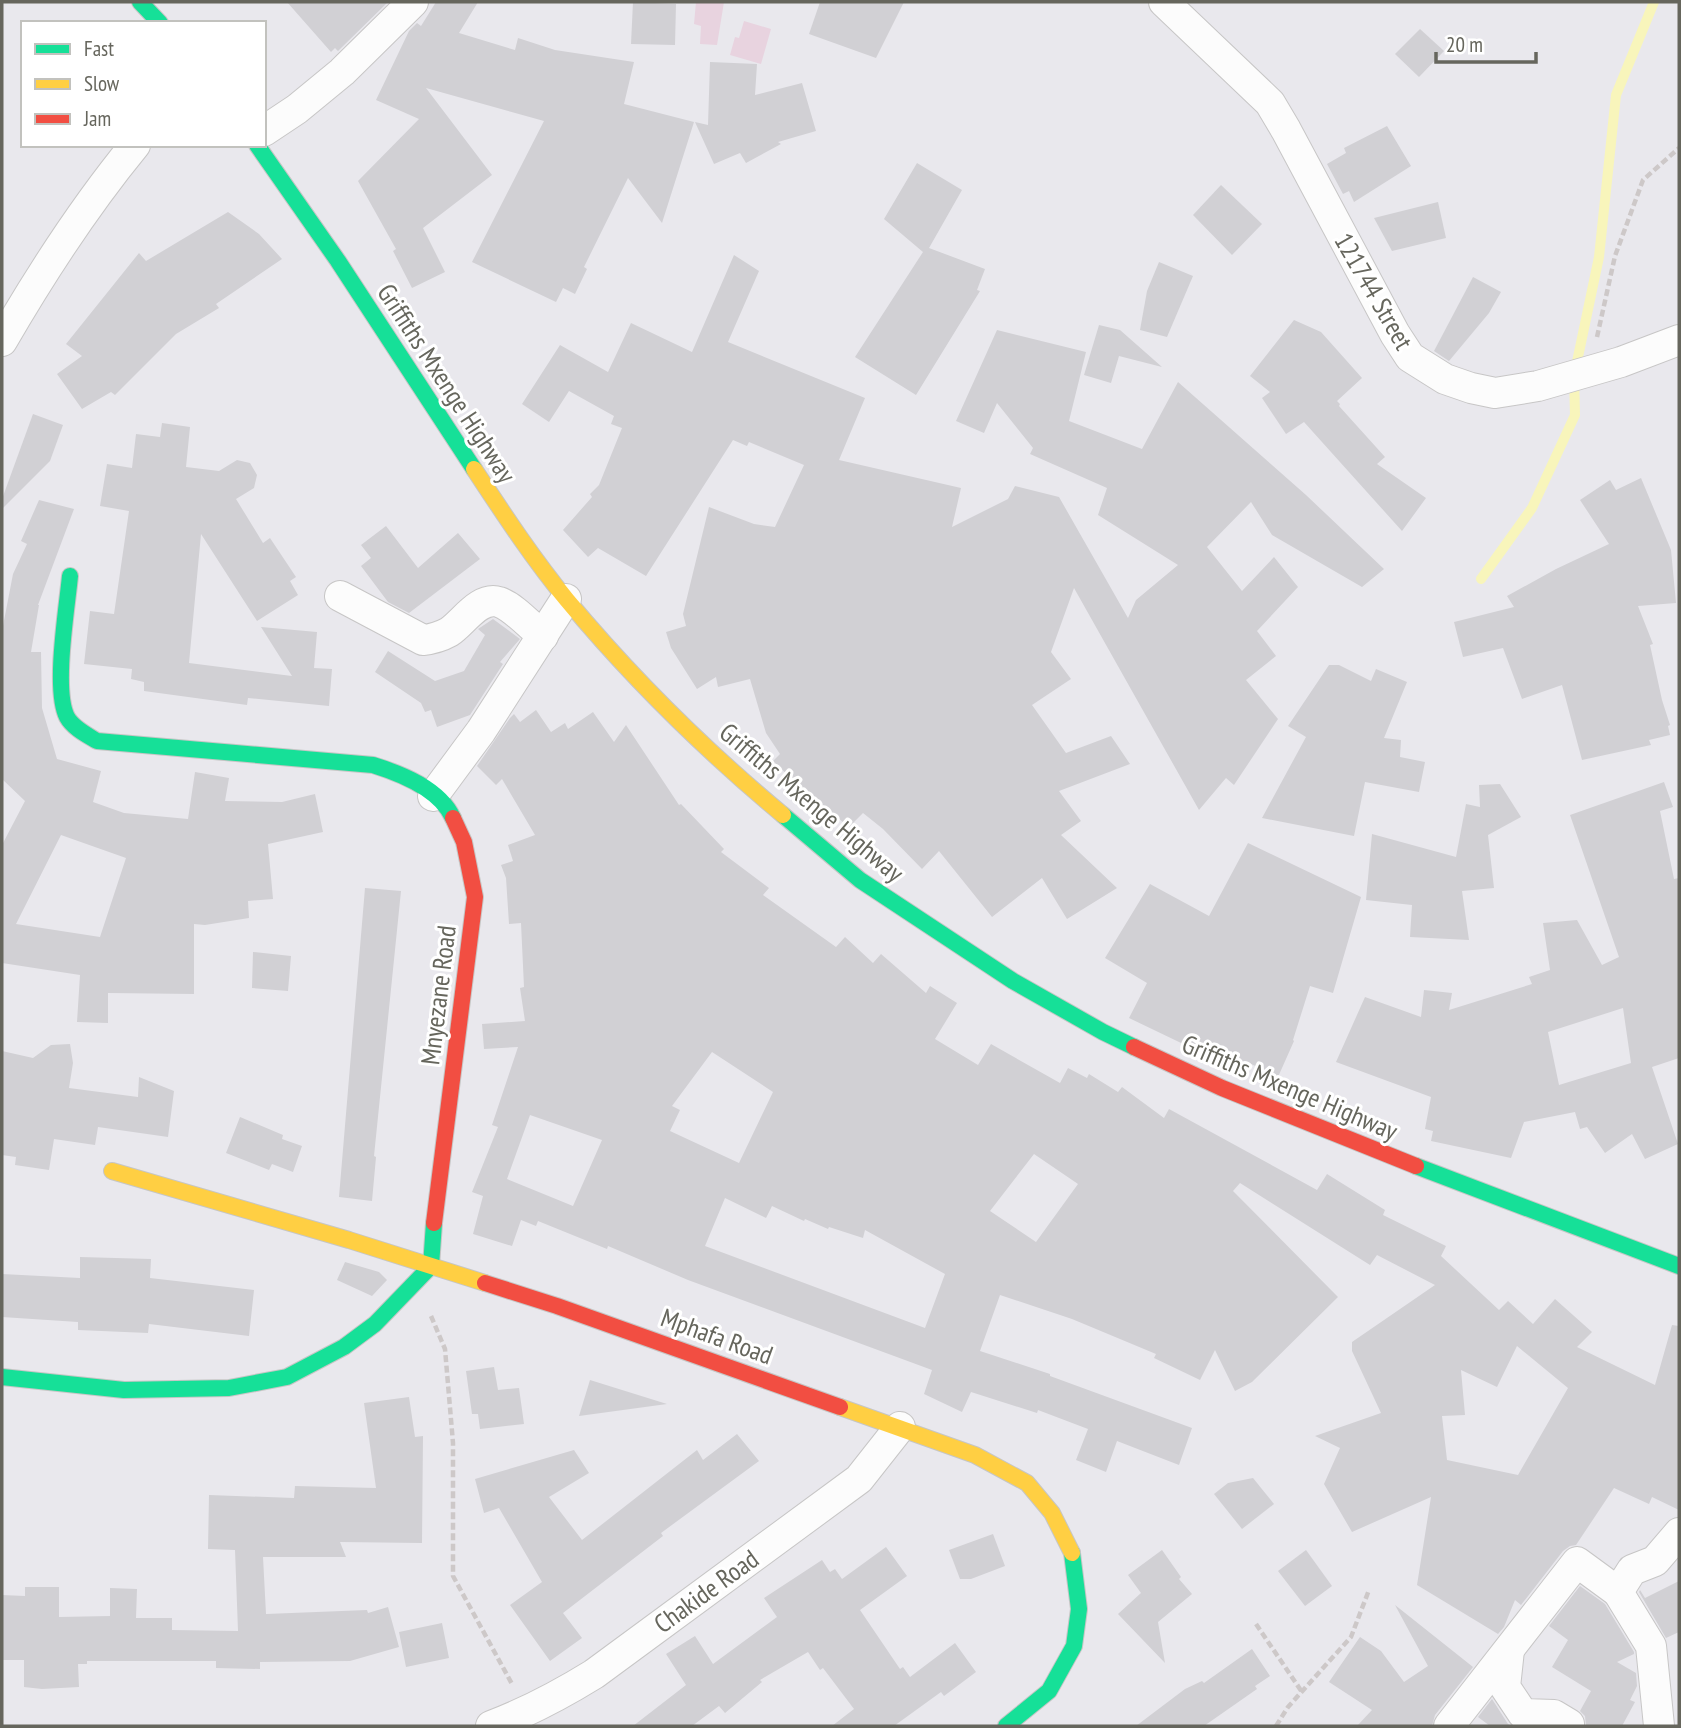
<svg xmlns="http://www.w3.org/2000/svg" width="1681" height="1728" viewBox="0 0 1681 1728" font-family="'PT Sans Narrow',sans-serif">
  <rect width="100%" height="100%" fill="#e9e8ed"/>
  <!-- green -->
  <g fill="#e8d3df">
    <path d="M696,2h28l-7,43 -17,-1 1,-18 -7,-2z"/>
    <path d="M744,21l27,8 -10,35 -31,-9 5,-18 4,1z"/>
  </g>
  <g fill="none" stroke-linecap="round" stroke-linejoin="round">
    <!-- stream -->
    <path stroke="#f8f5bb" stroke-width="10" d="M1481,579l51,-71 43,-93 -1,-39 25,-119 17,-162 38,-93"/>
  </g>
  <!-- building -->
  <g fill="#d1d0d4" fill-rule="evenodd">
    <path d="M287,2h101l-50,49 -3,-3 -4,4z"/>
    <path d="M436,2h42l-19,31 56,17 3,-12 37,12 79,12 -10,42 70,18 -32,101 -34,-45 -44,89 3,2 -12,25 -12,-6 -7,14 -84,-40 72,-141 -118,-33 66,87 -69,53 22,44 -33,16 -19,-37 3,-2 -38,-68 61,-62 -43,-19 33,-69 8,-8 4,3z"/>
    <path d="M633,2l43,2 -1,41 -44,-1z"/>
    <path d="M820,2h84l-28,56 -67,-24z"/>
    <path d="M1420,29l24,22 -25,26 -24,-23z"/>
    <path d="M710,62l47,2 -2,31 47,-12 14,48 -38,11 3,2 -35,19 -6,-10 -26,11 -19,-42 13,3z"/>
    <path d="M1387,126l24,40 -57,36 -5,-11 -6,3 -16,-30 19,-11 -2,-5z"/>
    <path d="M917,163l45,27 -33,58 56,21 -8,21 3,1 -64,104 -61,-38 68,-105 -39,-33z"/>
    <path d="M1221,185l41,39 -30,31 -39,-40z"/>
    <path d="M1438,202l8,36 -54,13 -18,-33z"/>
    <path d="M228,212l31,22 23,25 -66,45 3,4 -43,26 -61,61 -4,-3 -29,17 -25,-35 25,-18 -16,-12 73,-91 7,8z"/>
    <path d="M734,255l25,16 -31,71 137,56 -26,62 122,28 -9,39 56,-28 7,-13 44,11 69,121 8,-18 42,-35 -80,-50 9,-27 -77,-34 3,-6 -36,-45 -13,30 -28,-12 41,-91 89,22 -17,69 73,28 36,-67 128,113 78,74 -22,18 -90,-52 -21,-33 -44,45 35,44 32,-34 24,30 -41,44 19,25 -30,24 32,39 -44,66 -8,-7 -27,32 -125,-222 -23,64 20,27 -39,26 34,48 45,-17 19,28 -71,27 22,30 -20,14 56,53 -50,31 -25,-41 -50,39 -53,-66 -17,18 -39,-40 -20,-16 -14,14 -11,-9 -2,3 -63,-60 7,-7 -14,-21 -16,-54 -32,8 -2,-10 -19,12 -26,-41 -5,-16 20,-6 -3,-12 26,-107 45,17 21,3 29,-62 -55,-23 -2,4 -14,-6 -87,136 -48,-28 -10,9 -25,-27 29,-33 -2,-3 9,-9 23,-57 -11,-4 3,-8 -45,-25 -20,31 -27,-18 38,-59 48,27 23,-49 61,29z"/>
    <path d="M1159,262l34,14 -26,61 -27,-7 7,-39z"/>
    <path d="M1473,277l28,15 -12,21 -40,48 -15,-10z"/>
    <path d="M1294,320l27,12 41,46 -25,23 3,3 -1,2 46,51 -8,7 49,34 -24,33 -98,-109 -18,12 -24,-36 8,-6 -20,-16z"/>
    <path d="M1099,325l21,5 42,37 -43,-11 -8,27 -27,-8z"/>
    <path d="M33,414l30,11 -13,36 -48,48v-10z"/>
    <path d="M162,423l28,4 -4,40 33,4 18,-11 13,3 7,12 -3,13 -18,11 27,44 7,-5 26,39 -6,4 8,14 -41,26 -56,-87 -12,129 103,13 -31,-49 56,5 -3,36 18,1 -3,37 -81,-8 -1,7 -103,-14v-9l-13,-3 1,-10 -48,-5 6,-53 24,3 15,-103 -29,-5 7,-42 25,4 4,-34 24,3z"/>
    <path d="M1641,478l30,72 5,53 -38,3 15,38 -3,1 12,55 8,25 -2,1 2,9 -21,5 2,5 -69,15 -20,-75 -40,14 -19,-51 -40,9 -9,-35 60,-15 -7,-11 49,-27 53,-25 -29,-44 30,-20 6,10z"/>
    <path d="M39,500l35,9 -36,96h1l-8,47h10l1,56 15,51 44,12 -8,31 31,11 64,6 7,-47 34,6 -4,23 57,1 33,-8 8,38 -55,12 5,55 -25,2 1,17 -44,7 -11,-1v70l-86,-1v30l-31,-1 3,-47 -78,-12v-118l23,-44 -23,-22v-148l11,-57 14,-30 -6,-3zM61,835l65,23 -26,79 -84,-13z"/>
    <path d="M386,526l32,42 40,-35 22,26 -71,54 -21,-11 -27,-36 10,-8 -10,-13z"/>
    <path d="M493,619l27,20 -20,23 3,2 -33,51 -33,12 -6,-17 -6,2 -4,-9 -46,-31 13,-21 47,30 29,-10 21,-36 -7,-6z"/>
    <path d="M1329,665h10l32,16 5,-12 31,13 -23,56 17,2 -1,17 25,5 -6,30 -54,-10 -11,54 -92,-18 44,-81 -18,-11z"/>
    <path d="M536,710l15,22 14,-9 3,6 25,-17 21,30 12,-17 53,80 2,-1 43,45 -3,3 48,36 -6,7 73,52 9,-10 28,26 8,-9 45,39 4,-7 27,17 -22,36 43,26 13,-21 69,39 8,-15 19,10 2,-4 29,18 4,-5 42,31 5,-9 148,81 10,-16 58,36 -2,5 63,31 -5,10 58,54 9,-9 25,23 22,-25 37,33 -15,15 78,38 17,-60 7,1v184l-27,-13 -3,7 -35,-16 -38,57 -6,1 -7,5 -42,54 -6,-5 -11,27 -6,7 -81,-49 14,-88 -79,35 -28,-48 16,-36 -25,-12 66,-23 -29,-62v-9l83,-57 -58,-30 -7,10 -130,-82 -7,8 105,106 -86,85 -17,9 -20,-41 -15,30 -46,-22 2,-4 -84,-35 -72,-24 -20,56 70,23v2l142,52 -13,37 -62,-24 -11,31 -30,-12 12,-31 -50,-19 -1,3 -66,-21 -9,20 -38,-18 8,-24 -244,-90 -80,-34 -1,3 -69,-28 -2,5 -15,-6 -9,26 -39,-12 10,-38 -11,-4 26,-65 -6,-2 26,-78 -34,2 -2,-25 43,-3 -5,-33 4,-1 -3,-64 -12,1 -3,-46 -5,-13 12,-4 -5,-16 27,-10 -33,-56 -6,6 -19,-19 33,-48 4,-4 6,8zM712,1052l61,40 -34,71 -69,-32 10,-21 -8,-4zM530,1115l72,25 -29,66 -66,-27zM1034,1154l44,30 -42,58 -46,-31zM725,1198l41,20 6,-12 32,15 1,-2 23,10 1,-2 34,11 2,-8 80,44 -20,54 -220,-82zM1517,1346l51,42 -50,87 -71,-15 -5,-44 23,-1 -4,-45 36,17z"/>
    <path d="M1664,782l9,25 -13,4 14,68 5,-1v180l-27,9 26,77 -33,15 -13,-25 -27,19 -18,-26 -7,2 -5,-17 -51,10 -13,36 -80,-17 2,-10 -8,-2 6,-32 -95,-35 29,-65 56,20 3,-27 28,3 -3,17 83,-26 -3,-7 21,-7 -7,-47 34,-3 25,45 17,-8 -49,-142zM1623,1008l8,55 -72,22 -11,-53z"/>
    <path d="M1500,784l21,33 -33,18 6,53 -32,3 7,49 -59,-3 2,-32 -46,-5 6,-66 84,23 10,-53 14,3 -1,-22z"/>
    <path d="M1248,843l113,54 -28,96 -23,-7 -17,54 1,1 -16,36 -31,-15 -3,7 -37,-21 -3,6 -75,-36 18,-35 -42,-25 45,-74 59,32z"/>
    <path d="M365,888l36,3 -27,265 2,1 -4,44 -33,-4z"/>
    <path d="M253,952l38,4 -3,35 -36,-3z"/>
    <path d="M70,1044l3,19 -4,25 69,9 1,-20 35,14 -6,46 -70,-10 -3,18 -41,-6 -5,31 -34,-5 1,-8 -14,-2v-104l31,7 18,-13z"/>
    <path d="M240,1117l43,18 -1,4 20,7 -9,26 -21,-8 -3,6 -43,-17z"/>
    <path d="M80,1257l71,2 -1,19 104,12 -5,46 -100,-12 -1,9 -70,-3v-8l-76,-5v-43l78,4z"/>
    <path d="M345,1262l34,10 8,8 -15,16 -35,-16z"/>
    <path d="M494,1367l4,23 21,-2 5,36 -44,5 -2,-15h-6l-6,-43z"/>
    <path d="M590,1380l77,24 -88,12z"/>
    <path d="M409,1397l6,40 8,-1 -1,107 -82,-1 6,15h-83l3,57 101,-4 1,3 20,-6 11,40 -49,14 -90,1v7l-44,-1v-7h-129v3h-9l1,23 -37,2 -18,-2v-27h-22v-65l23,1v-9h34v30l51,-1v-28l27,1 -1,29h36v12l66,1 -3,-81 -27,-1 1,-54 85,3 1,-12 81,2 -12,-85z"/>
    <path d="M737,1434l22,27 -98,72 2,3 -100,77 19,25 -32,23 -40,-56 32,-23 -43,-74 -15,5 -9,-34 99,-29 15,23 -40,24 33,43 115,-90 6,10z"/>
    <path d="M1253,1478l21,26 -32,25 -28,-35 14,-11z"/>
    <path d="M993,1534l12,32 -34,13h-11l-11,-29z"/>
    <path d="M886,1547l21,29 -47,34 40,59 3,-2 7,10 45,-34 21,29 -32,24 -3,-4 -47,34h-62l22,-17 -31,-41 -3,2 -12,-18 -48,28 2,2 -37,31 -6,-7 -27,20h-59l53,-41 -20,-31 29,-18 18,28 64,-47 -13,-19 58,-38 8,12 5,-3 7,10z"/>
    <path d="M1162,1550l19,27 -2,2 13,15 -34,28 7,41 -47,-49 23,-21 -13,-18z"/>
    <path d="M1306,1550l26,36 -27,20 -27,-35z"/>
    <path d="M1679,1581v51l-13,6 -27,-46 1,-2 5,8z"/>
    <path d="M1580,1586l25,18 29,48v2l-17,8 19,11 1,13 -7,14 5,2 -13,24h-36l-1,-10 -5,-5 11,-20 -39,-24 16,-27 -19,-14z"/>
    <path d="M1395,1605l78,62 -38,48 -3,11h-75l15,-16 -43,-28 31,-45 21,14 23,31 24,-16z"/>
    <path d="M442,1623l7,35 -43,9 -7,-35z"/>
    <path d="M1252,1649l18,27 -15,10 2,3 -53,37h-68l49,-37 17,-8 2,2z"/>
    <path d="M1492,1699l16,25 3,2h-21l-12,-9z"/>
  </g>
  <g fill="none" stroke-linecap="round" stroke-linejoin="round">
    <defs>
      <g id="street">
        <path d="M1164,2l106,101 16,27 109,204 15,23 35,22 26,9 24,5 43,-7 83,-24 58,-22"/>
        <path d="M264,131l33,-22 45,-37 71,-70"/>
        <path d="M2,341c40,-69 82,-134 133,-196"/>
        <path d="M340,596l83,44c10,-1 17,-3 26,-8 14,-9 30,-36 50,-30 15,5 31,24 44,34"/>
        <path d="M433,796l48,-65 85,-132"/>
        <path d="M1618,1592l33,54 8,80"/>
        <path d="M1509,1650l-4,37 18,27 31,1 15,9"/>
        <path d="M491,1726c37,-14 69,-31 103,-52l265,-195 41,-52"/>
        <path d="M1449,1726l128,-164 41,30 14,-22 23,-9 24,-28"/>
      </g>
      <g id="fast">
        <path d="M140,2l20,21"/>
        <path d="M257,145l81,116 136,208"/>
        <path d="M70,576c-3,32 -17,114 -3,141 6,11 20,18 30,24l276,24c29,9 67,24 80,53"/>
        <path d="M783,815l77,65 153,101 90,51 31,15"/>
        <path d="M1416,1166l263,100"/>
        <path d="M2,1377l122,13 105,-2 58,-11 57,-30 31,-23 56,-58 3,-43"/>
        <path d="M1006,1726l43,-35 25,-45 5,-37 -7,-56"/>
      </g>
      <g id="slow">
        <path d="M474,469c29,44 59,90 93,131 65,78 138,150 216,215"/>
        <path d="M112,1171l237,69 136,43"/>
        <path d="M840,1407l135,48 52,28 25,30 20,40"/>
      </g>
      <g id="jam">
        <path d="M1134,1047l88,41 194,78"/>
        <path d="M434,1223l41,-326 -11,-55 -11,-24"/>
        <path d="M485,1283l72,23 283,101"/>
      </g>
    </defs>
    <!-- street casing -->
    <use href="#street" stroke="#c7c6c6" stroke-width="32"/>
    <!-- fast casing -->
    <use href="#fast" stroke="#c6c6c5" stroke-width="18"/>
    <!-- slow casing -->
    <use href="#slow" stroke="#c6c6c5" stroke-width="18"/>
    <!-- jam casing -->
    <use href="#jam" stroke="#c6c6c5" stroke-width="18"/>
    <!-- path -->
    <g stroke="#cdc8c8" stroke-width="4.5" stroke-dasharray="7 3.5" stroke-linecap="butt">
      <path d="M1597,337l18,-81 28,-76 36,-32"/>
      <path d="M431,1316l14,33 8,94v133l59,108"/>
      <path d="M1256,1624l46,68"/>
      <path d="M1276,1726l12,-19 63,-70 18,-47"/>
    </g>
    <!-- street -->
    <use href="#street" stroke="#fcfcfc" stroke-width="30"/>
    <!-- fast -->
    <use href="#fast" stroke="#16e098" stroke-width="16"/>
    <!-- slow -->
    <use href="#slow" stroke="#ffcf43" stroke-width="16"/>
    <!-- jam -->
    <use href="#jam" stroke="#f24e42" stroke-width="16"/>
  </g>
  <g text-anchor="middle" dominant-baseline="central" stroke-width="6" stroke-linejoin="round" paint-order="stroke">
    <!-- street labels -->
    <g font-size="26" fill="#66665d" stroke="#fff">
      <text transform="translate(1374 291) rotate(60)">121744 Street</text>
      <text transform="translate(447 383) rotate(57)">Griffiths Mxenge Highway</text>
      <text transform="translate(812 802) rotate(40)">Griffiths Mxenge Highway</text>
      <text transform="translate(438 995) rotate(-83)">Mnyezane Road</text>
      <text transform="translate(1290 1087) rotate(23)">Griffiths Mxenge Highway</text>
      <text transform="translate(717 1336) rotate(20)">Mphafa Road</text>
      <text transform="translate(706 1591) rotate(-36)">Chakide Road</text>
    </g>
  </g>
  <!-- border -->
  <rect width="1681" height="1728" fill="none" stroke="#66665d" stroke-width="7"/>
  <!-- legend -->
  <rect x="21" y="21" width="245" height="126" fill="#ffffff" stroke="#c2c2be" stroke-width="2"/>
  <rect x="35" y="44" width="35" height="10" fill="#16e098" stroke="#c2c2be" stroke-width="2"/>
  <text x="84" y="56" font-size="21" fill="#66665d">Fast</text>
  <rect x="35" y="79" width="35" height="10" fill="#ffcf43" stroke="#c2c2be" stroke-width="2"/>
  <text x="84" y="91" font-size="21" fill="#66665d">Slow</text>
  <rect x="35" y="114" width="35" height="10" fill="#f24e42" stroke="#c2c2be" stroke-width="2"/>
  <text x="84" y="126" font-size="21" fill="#66665d">Jam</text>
  <!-- scale -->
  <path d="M1436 52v10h100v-10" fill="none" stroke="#66665d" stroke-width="3.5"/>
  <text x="1446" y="52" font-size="21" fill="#66665d" stroke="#ffffff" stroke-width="5" paint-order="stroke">20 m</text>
</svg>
